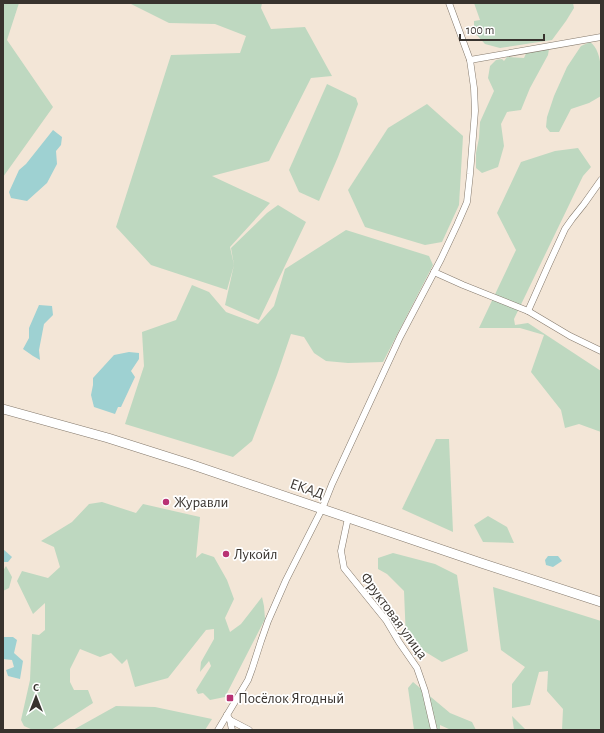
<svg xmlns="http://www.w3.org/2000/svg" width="604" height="733" viewBox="0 0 604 733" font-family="'Alegreya Sans',sans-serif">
  <rect width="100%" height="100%" fill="#f3e6d7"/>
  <!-- green -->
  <g fill="#bed8c0">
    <path d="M3,3h16l-12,37 46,67 -50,70z"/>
    <path d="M129,3h133l-1,5 10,21 34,-2 27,49 -21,2 -42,83 -57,15 58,27 -40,44 4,18 -3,-17 36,-35 11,-8 28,17 -47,98 -34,-15 9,-40 -7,25 -76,-25 -35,-38 55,-172 69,-2 6,-17 -31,-12 -46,-1z"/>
    <path d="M474,3h99l1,5 -8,13 -14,19 -52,8 -15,-4 -11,-12v-11l6,-1z"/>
    <path d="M590,42c14,10 11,38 11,54l-12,7 -18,6 -12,23h-9l-4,-5 1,-10 7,-21 13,-29 14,-21z"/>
    <path d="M545,49h4l-1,6 -18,33 -9,22 -14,2 -6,12 3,22 -6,21 -16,6 -6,-5v-15l3,-15 1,-16 14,-31 -6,-13 2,-12 6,-6 6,-1 2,2 3,-4 17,1 3,-7z"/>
    <path d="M327,84l29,14 2,6 -20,53 -19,44 -20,-9 -10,-22z"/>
    <path d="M427,104l36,32 -4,69 -17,37 -17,3 -60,-18 -17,-37 40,-62z"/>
    <path d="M578,148l13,19 -8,9 -69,143 1,6 13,-2 73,48v61l-22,-8 -14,4 -4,-18 -30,-38 13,-37 -24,-7h-41l37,-78 -19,-37 24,-51 34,-11z"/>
    <path d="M346,230l83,26 4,9 -50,97 -35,1 -22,-2 -12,-8 -10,-16 -13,-3 -14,41 -25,66 -19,16 -108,-33 19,-58 -2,-34 34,-12 16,-35 17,7 17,20 32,12 16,-18 11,-37z"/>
    <path d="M436,439h13l4,93 -51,-23z"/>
    <path d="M102,502l34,11 7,-9 57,13 -4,41 6,-5 12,4 13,23 7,19 -9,19 5,14 11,-8 21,-27 2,9 1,13 -40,78 -15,3 -7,-7 -5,1 -2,-4 15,-24 -2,-5 -9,11 1,-10 13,-23v-10l-8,1 -38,48 -33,9 -8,-28 -5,5 -11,-11 -11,4 -20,-8 -10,20v13l4,8h14l5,13 -42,27h-18l-9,-4 -3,-6 9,-40 2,-46 7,1 6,-5v-27l-12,11 -16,-33 5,-10 26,7 12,-11 -6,-20 -13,-6 31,-19 17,-18z"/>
    <path d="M488,516l19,11 7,16 -31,-1 -9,-17z"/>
    <path d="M393,553l42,11 22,11 11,76 -26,11 -36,-22 -2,-49 -17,-17 -9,-5v-11z"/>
    <path d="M6,566l6,11 -3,11 -6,3v-20z"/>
    <path d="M493,587l108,34v109h-39l1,-21 -16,-18 1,-20 -9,1 -9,33 -18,3v-24l13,-17 -24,-17z"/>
    <path d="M413,682l37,31 22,9 4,8h-25l-11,-5v5h-26l-6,-42z"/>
    <path d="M116,706l39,1 57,12 -7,11h-132z"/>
    <path d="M512,716l14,14h-12z"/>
  </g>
  <!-- water -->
  <g fill="#9ed1d2">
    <path d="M53,130l9,7 -1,8 -5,6 1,13 -10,19 -20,18 -16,-3 -2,-6 10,-22 7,-6z"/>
    <path d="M39,305l13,1 1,9 -9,9 -5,26 1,10 -7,-4 -10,-7 6,-11v-10z"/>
    <path d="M129,352l10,1v6l-8,12 4,6 -14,30h-3l-3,7 -21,-7 -3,-12 2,-10v-7l21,-23z"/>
    <path d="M3,549l9,8 -4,5h-5z"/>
    <path d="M548,556h10l4,5 -9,6 -7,-2 -1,-5z"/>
    <path d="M3,637h10l4,3 -3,13 9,8 -3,18 -12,-3 -2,-6 8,-3 -2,-7 -9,-1z"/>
  </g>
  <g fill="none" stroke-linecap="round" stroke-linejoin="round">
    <defs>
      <g id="minor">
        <path d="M470,60l131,-23"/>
        <path d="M434,272l29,13 65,26 42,25 31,15"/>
        <path d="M528,311l20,-45 17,-37 7,-10 12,-15 17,-24"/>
        <path d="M348,518l-7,33 3,17 42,52 13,22 18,26 8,23 9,39"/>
        <path d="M227,715l3,5 19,10"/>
        <path d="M230,720l2,10"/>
        <path d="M218,730l30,-50 4,-11 9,-28 7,-20 18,-41 36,-71 10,-25 68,-147 41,-78 16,-34 10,-23 3,-28 5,-63 -1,-23 -4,-28 -21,-57"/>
      </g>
      <path id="highway" d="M3,409l105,29 82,26 291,99 120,39"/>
    </defs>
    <!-- minor casing -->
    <use href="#minor" stroke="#84796c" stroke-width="7"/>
    <!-- highway casing -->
    <use href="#highway" stroke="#84796c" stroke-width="10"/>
    <!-- minor -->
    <use href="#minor" stroke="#fff" stroke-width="6"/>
    <!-- highway -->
    <use href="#highway" stroke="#fff" stroke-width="9"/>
  </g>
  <!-- markers -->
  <g fill="#b93274" stroke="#fff" stroke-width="1.5">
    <circle cx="166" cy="502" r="4"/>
    <circle cx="226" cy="554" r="4"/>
    <rect x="226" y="694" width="8" height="8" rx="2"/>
  </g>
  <g text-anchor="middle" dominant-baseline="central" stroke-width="3.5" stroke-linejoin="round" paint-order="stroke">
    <!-- street labels -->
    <g font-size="15" fill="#38332e" stroke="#fff">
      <text transform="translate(307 489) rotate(19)">ЕКАД</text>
      <text transform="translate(394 616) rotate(54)">Фруктовая улица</text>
    </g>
    <!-- poi labels -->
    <g font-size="15" fill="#38332e" stroke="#fff" text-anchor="start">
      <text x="174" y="502">Журавли</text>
      <text x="234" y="554">Лукойл</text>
      <text x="238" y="698">Посёлок Ягодный</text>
    </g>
  </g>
  <!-- border -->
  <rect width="604" height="733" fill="none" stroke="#38332e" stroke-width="8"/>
  <!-- north arrow -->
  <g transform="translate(36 697)" stroke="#ffffff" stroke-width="3" paint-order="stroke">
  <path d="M0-3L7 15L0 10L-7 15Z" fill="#38332e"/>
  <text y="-6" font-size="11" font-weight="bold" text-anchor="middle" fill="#38332e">С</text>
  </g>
  <!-- scale -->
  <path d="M460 34v6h84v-6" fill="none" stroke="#38332e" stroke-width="2"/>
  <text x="466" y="34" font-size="12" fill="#38332e" stroke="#ffffff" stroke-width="3" paint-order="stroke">100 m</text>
</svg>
